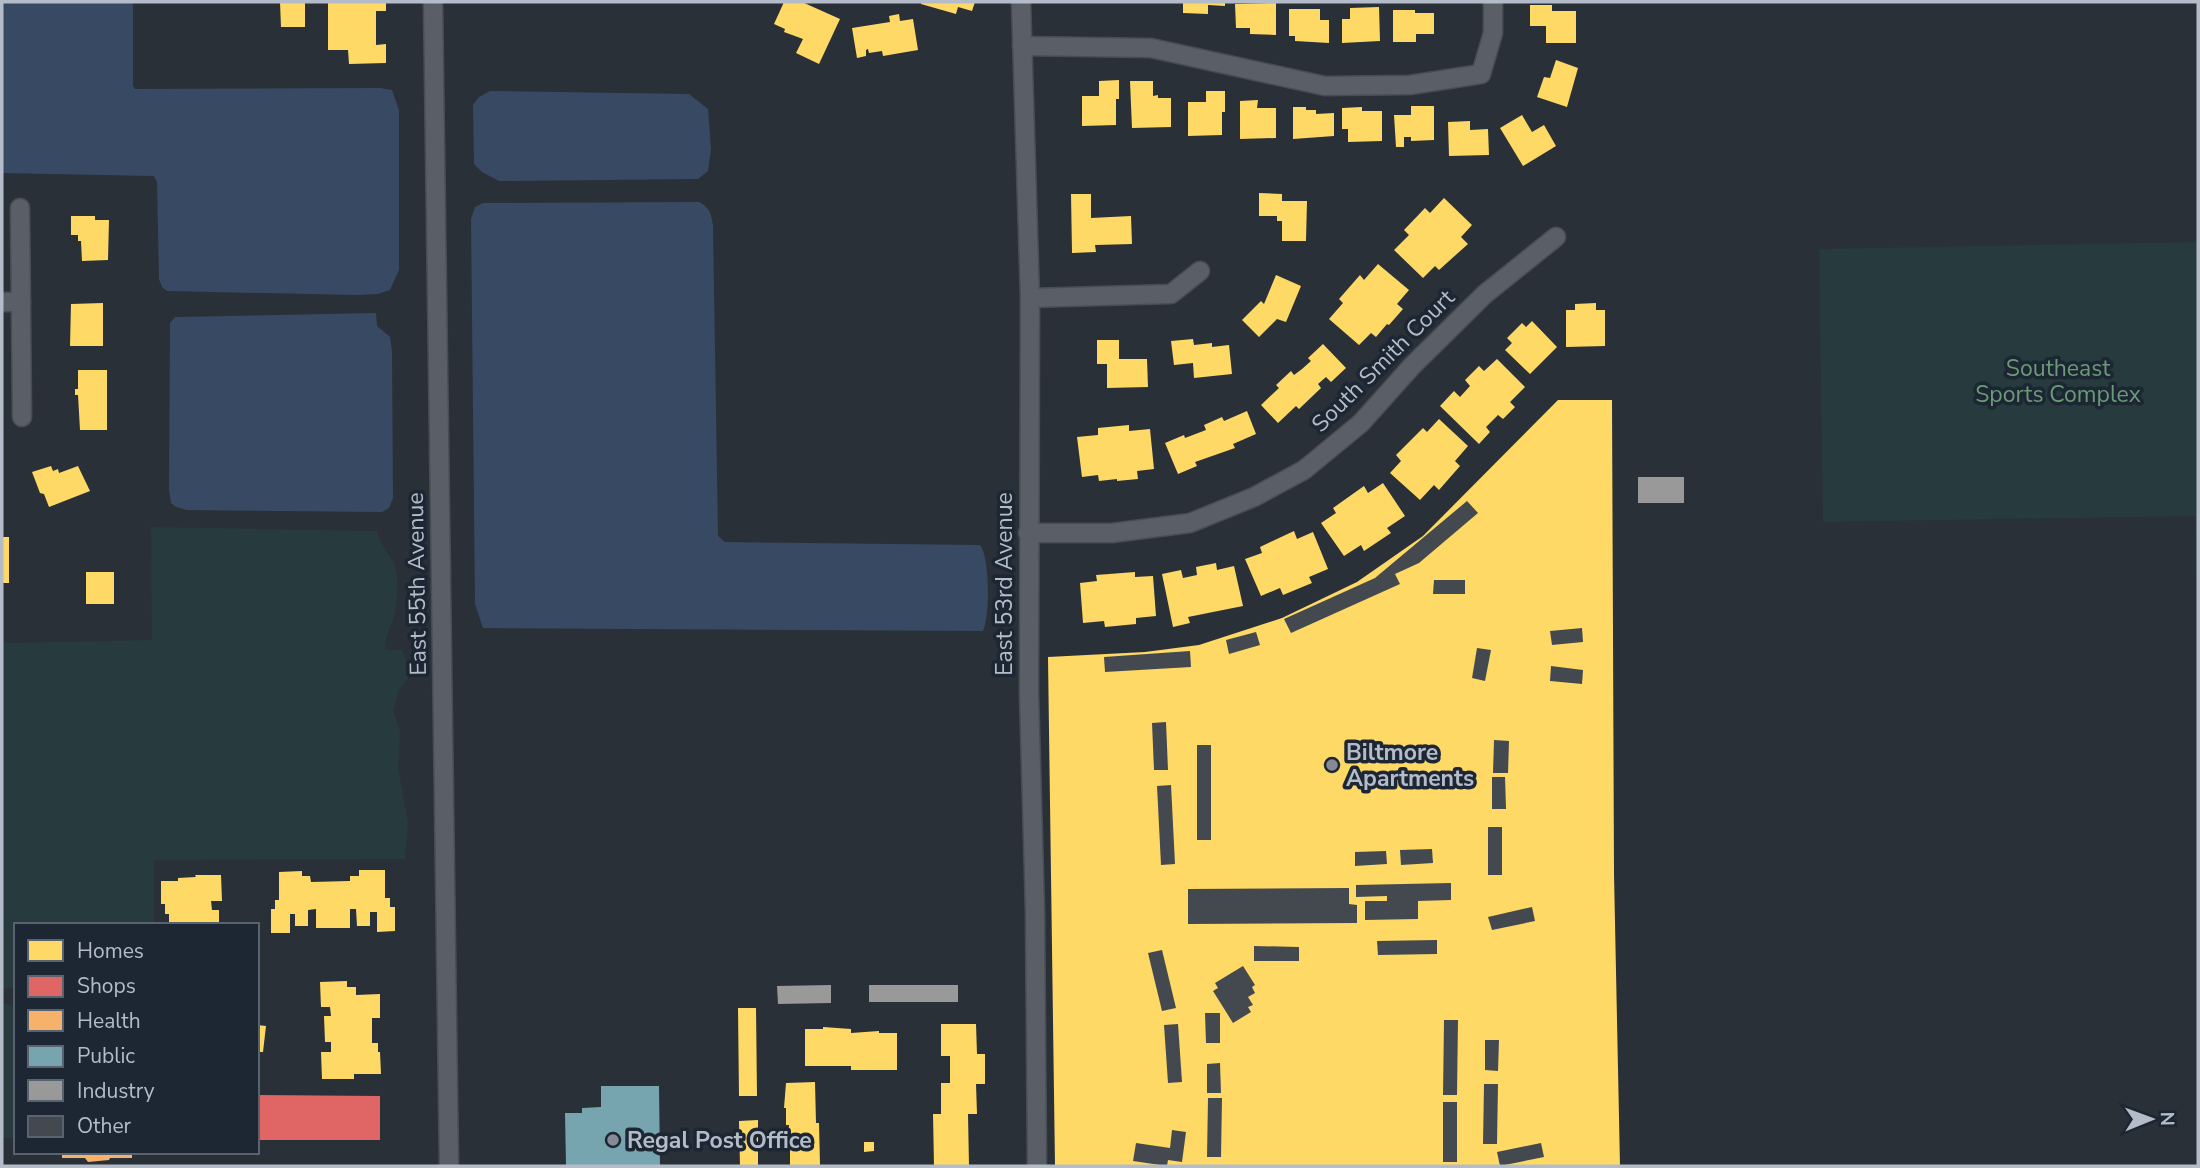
<svg xmlns="http://www.w3.org/2000/svg" width="2200" height="1168" viewBox="0 0 2200 1168" font-family="'Nunito Sans',sans-serif">
  <rect width="100%" height="100%" fill="#2a3038"/>
  <!-- green -->
  <g fill="#273a3e">
    <path d="M2198,242v383l-3,-109 -372,6 -4,-273z"/>
    <path d="M151,527l226,4c5,21 19,25 20,46 1,12 0,28 -3,40 -3,11 -10,20 -8,32l16,1 9,24 -12,16 -6,20 7,21 -2,36 10,55 -3,37 -251,1v65h-138v62l-14,2v-346l150,-3z"/>
    <path d="M2,1003l11,3 3,6v126h-14z"/>
  </g>
  <!-- water -->
  <g fill="#384963">
    <path d="M2,2h131v84l2,3 245,-1 12,2 7,20v160l-9,20 -12,4 -22,1 -189,-4 -5,-4 -3,-8 -2,-97 -3,-6 -152,-3z"/>
    <path d="M490,91l199,3 19,15 3,40 -3,22 -10,8 -199,2 -17,-9 -8,-8 -1,-59 6,-8z"/>
    <path d="M699,202c11,6 12,11 14,23l5,311 7,6 255,3c10,12 10,72 3,86l-500,-3 -8,-24 -4,-385 4,-12 8,-4z"/>
    <path d="M376,313l1,13 13,11 2,15 1,146 -4,10 -7,4 -195,-2 -11,-3 -5,-4 -2,-14 1,-166 5,-6z"/>
  </g>
  <!-- homes -->
  <g fill="#ffd966">
    <path d="M280,2h25v25h-24z"/>
    <path d="M328,2h58v9h-10v34l10,-1v19l-37,1 -1,-14h-20z"/>
    <path d="M784,2h18l38,17 -21,45 -23,-11 7,-14 -19,-7 1,-3 -11,-5z"/>
    <path d="M921,2h54l-3,9 -14,-4 -2,7 -35,-10z"/>
    <path d="M1183,2h42v4l-17,-1v9l-25,-1z"/>
    <path d="M1276,3v32l-26,-1v-6h-14l-1,-24z"/>
    <path d="M1530,5h22v6h24v32h-30v-17h-16z"/>
    <path d="M1379,7l1,34 -38,2v-24h8v-11z"/>
    <path d="M1289,9h31v11h9v23l-34,-2v-5h-6z"/>
    <path d="M1393,10h22v3h19v21h-18v8h-23z"/>
    <path d="M899,14l1,7 13,-2 5,31 -35,6 -1,-5 -13,2 -1,-4 -2,1v6l-9,2 -5,-30 38,-6 -1,-6z"/>
    <path d="M1556,60l22,8 -11,39 -30,-10 7,-20 6,1z"/>
    <path d="M1119,80v19h-3v26l-34,1v-30h17v-15z"/>
    <path d="M1130,81h23v15l5,-1v3h13v29l-39,1z"/>
    <path d="M1206,91h19v21h-3v23l-34,1v-34h18z"/>
    <path d="M1258,100l-1,8h19v30l-36,1v-38z"/>
    <path d="M1411,106h23v34l-23,1v-4h-7v10h-8l-2,-32h17z"/>
    <path d="M1293,107h13v3h10v4l18,-1v23l-41,3z"/>
    <path d="M1362,107v4h20v30l-34,1v-13h-6v-21z"/>
    <path d="M1522,115l10,17 12,-7 12,21 -33,20 -23,-38z"/>
    <path d="M1470,121v9l18,-1 1,26 -40,1 -1,-34z"/>
    <path d="M1259,193l23,1v7h25l-1,40h-24v-20h-5v-5h-18z"/>
    <path d="M1071,194h20v24l40,-2 1,28 -37,1 1,7 -24,1z"/>
    <path d="M1444,198l28,27 -11,12 7,7 -29,26 -4,-4 -12,12 -29,-28 15,-15 -5,-5 21,-22 5,5z"/>
    <path d="M71,216h24v4h14l-1,40 -26,1 -1,-20h-3v-6h-7z"/>
    <path d="M1378,264l31,26 -12,14 6,5 -14,16 -2,-1 -11,13 -5,-4 -12,12 -30,-26 14,-16 -4,-4 21,-24 4,5z"/>
    <path d="M1276,275l25,11 -15,36 -9,-3 -18,18 -17,-17 19,-19 3,3z"/>
    <path d="M103,303v43h-33l1,-42z"/>
    <path d="M1596,303v7h9v36l-39,1v-37h9v-6z"/>
    <path d="M1532,321l25,26 -27,27 -25,-24 7,-7 -5,-5 15,-15 4,4z"/>
    <path d="M1193,339l1,6 18,-2v4l17,-2 3,29 -38,4 -1,-15 -19,2 -3,-24z"/>
    <path d="M1097,340h22v19h28l1,28 -41,1v-24h-10z"/>
    <path d="M1323,344l23,24 -15,14 -5,-5 -8,7 3,4 -22,21 -3,-3 -18,17 -17,-18 18,-17 -3,-3 15,-14 3,4 8,-6 9,-8 -3,-3z"/>
    <path d="M1497,359l28,28 -15,15 5,5 -12,12 -5,-4 -12,12 4,5 -11,12 -39,-38 14,-15 6,6 10,-11 -5,-6 14,-14 5,5z"/>
    <path d="M78,370h29v60h-27l-2,-35h-3v-6h3z"/>
    <path d="M1558,400h54l2,474 6,292h-565l-7,-509 97,-5 54,-7 83,-27 75,-36 66,-46z"/>
    <path d="M1247,411l9,23 -23,10 2,4 -40,14 2,4 -19,8 -13,-31 19,-8 1,3 21,-8 -2,-5 18,-8 2,4z"/>
    <path d="M1439,419l29,27 -13,15 5,5 -21,24 -5,-5 -14,15 -30,-27 11,-12 -5,-6 27,-27 4,4z"/>
    <path d="M1129,425v6l21,-2 4,40 -17,2 1,8 -21,2v-2l-18,2 -1,-6 -16,2 -5,-40 21,-2v-7z"/>
    <path d="M51,466l2,5 5,-2 1,4 19,-7 12,25 -41,16 -5,-13 -4,-1 -8,-21z"/>
    <path d="M1383,483l22,33 -18,12 4,5 -27,18 -3,-6 -17,11 -23,-33 15,-10 -3,-5 31,-22 4,7z"/>
    <path d="M1294,531l3,8 16,-7 15,37 -19,8 3,6 -29,12 -3,-7 -19,8 -16,-37 17,-6 -2,-6z"/>
    <rect x="2" y="537" width="7" height="46"/>
    <path d="M1216,563l1,7 17,-4 9,40 -55,11 2,6 -17,4 -11,-53 19,-4 2,8 14,-3 -1,-8z"/>
    <rect x="86" y="572" width="28" height="32"/>
    <path d="M1135,572v5l18,-1 3,40 -20,2v6l-31,3 -1,-6 -21,2 -3,-40 17,-2 -1,-6z"/>
    <path d="M359,870h26v28h5v9h5v24l-18,1v-20h-7v14h-13l-1,-17h-6v19h-34v-19l-8,1v16h-13v-12h-5v19h-19v-24h4v-9h4v-28l23,-1v5h8l1,6 39,-1v-5h9z"/>
    <path d="M195,875h26l1,26h-11l1,9h7v15h-50v-11h-4v-10h-4v-23h17v-3l18,-1z"/>
    <path d="M347,981v6h9v8l24,-1v24h-8v25h6v9h2l1,22h-27v5h-32l-1,-27h10v-10h-6l-1,-26h7l-1,-9h-9l-1,-25z"/>
    <path d="M738,1008h18l1,88h-18z"/>
    <path d="M941,1024h35l1,30h8v30h-9l1,30h-9l1,52h-35l-1,-52h8v-31h9v-27h-9z"/>
    <path d="M257,1025l9,1 -3,26h-6z"/>
    <path d="M823,1027l28,2v4l28,-2v2h18v37h-46v-4h-46v-37h18z"/>
    <path d="M815,1082l1,41h3l1,42 -30,1v-17h-3l2,-24h-3v-17h-2l2,-25z"/>
    <path d="M758,1120v46h-18l-1,-45z"/>
    <path d="M864,1142h10v9l-10,1z"/>
  </g>
  <!-- shops -->
  <path fill="#e06666" d="M257,1095l123,1v44h-123z"/>
  <!-- health -->
  <path fill="#f6b26b" d="M62,1152h70v6h-22l-1,2 -21,2 -3,-4h-23z"/>
  <!-- public -->
  <path fill="#76a5af" d="M601,1086h58l1,80h-94l-1,-53h17v-5l19,-1z"/>
  <!-- industry -->
  <g fill="#999">
    <rect x="1638" y="477" width="46" height="26"/>
    <path d="M831,985v18l-53,1 -1,-18z"/>
    <rect x="869" y="985" width="89" height="17"/>
  </g>
  <!-- building -->
  <g fill="#444950">
    <path d="M1467,501l11,12 -59,50 -24,11 5,10 -109,49 -7,-14 91,-41z"/>
    <path d="M1434,580h31v14h-32z"/>
    <path d="M1582,628l1,14 -31,3 -2,-14z"/>
    <path d="M1256,632l4,13 -31,9 -3,-14z"/>
    <path d="M1477,648l14,2 -6,31 -13,-3z"/>
    <path d="M1190,651l1,16 -86,5 -1,-15z"/>
    <path d="M1551,666l32,4 -1,14 -32,-3z"/>
    <path d="M1166,722l2,48h-14l-2,-47z"/>
    <path d="M1494,740l15,1 -1,32h-15z"/>
    <rect x="1197" y="745" width="14" height="95"/>
    <path d="M1492,777h13l1,32h-14z"/>
    <path d="M1171,785l4,79 -14,1 -4,-79z"/>
    <rect x="1488" y="827" width="14" height="48"/>
    <path d="M1432,849l1,14 -32,2 -1,-15z"/>
    <path d="M1386,851l1,13 -32,2v-14z"/>
    <path d="M1451,883v17l-33,1v18l-53,1v-19h22v-5l-31,1v-12z"/>
    <path d="M1349,888v16l8,1v18l-169,1v-35z"/>
    <path d="M1532,907l3,14 -43,9 -4,-13z"/>
    <path d="M1437,940v14l-59,1 -1,-14z"/>
    <path d="M1254,946l45,1v14h-45z"/>
    <path d="M1162,950l14,58 -14,3 -14,-58z"/>
    <path d="M1243,966l12,19 -3,2 3,6 -7,4 5,8 -5,2 3,5 -18,11 -20,-32 5,-3 -3,-5z"/>
    <path d="M1205,1013h15v30h-14z"/>
    <path d="M1444,1020h14l-1,75h-14z"/>
    <path d="M1178,1024l4,58 -14,1 -4,-58z"/>
    <path d="M1485,1040h14l-1,31 -13,-1z"/>
    <path d="M1220,1063l1,30h-14v-29z"/>
    <path d="M1484,1084h14l-1,60h-14z"/>
    <path d="M1208,1098h14l-1,59h-14z"/>
    <rect x="1443" y="1102" width="14" height="60"/>
    <path d="M1172,1130l14,2 -4,30 -14,-2 -1,6 -34,-5 3,-18 34,5z"/>
    <path d="M1541,1143l3,14 -44,9 -3,-14z"/>
  </g>
  <g fill="none" stroke-linecap="round" stroke-linejoin="round">
    <defs>
      <g id="street">
        <path d="M433,2l16,1164"/>
        <path d="M1021,2l9,296 -1,395 6,219 2,254"/>
        <path d="M1022,46l129,2 174,38 85,-1 71,-11 12,-41v-31"/>
        <path d="M20,208l2,209"/>
        <path d="M1030,298l141,-4 29,-23"/>
        <path d="M2,302h19"/>
        <path d="M1028,533h84l78,-10 64,-26 50,-27 57,-47 51,-57 73,-72 71,-57"/>
      </g>
    </defs>
    <!-- street casing -->
    <use href="#street" stroke="#484c53" stroke-width="21"/>
    <!-- street -->
    <use href="#street" stroke="#5a5e66" stroke-width="18"/>
  </g>
  <!-- markers -->
  <g fill="#848b96" stroke="#1d2633" stroke-width="2.5">
    <circle cx="1332" cy="765" r="7"/>
    <circle cx="613" cy="1140" r="7"/>
  </g>
  <g text-anchor="middle" dominant-baseline="central" stroke-width="7" stroke-linejoin="round" paint-order="stroke">
    <!-- street labels -->
    <g font-size="23" fill="#b4bcc9" stroke="#1d2633">
      <text transform="translate(1383 361) rotate(-45)">South Smith Court</text>
      <text transform="translate(417 584) rotate(-91)">East 55th Avenue</text>
      <text transform="translate(1004 584) rotate(-90)">East 53rd Avenue</text>
    </g>
    <!-- park labels -->
    <g font-size="23" fill="#6b9a76" stroke="#1d2633">
      <text x="2058" y="368">Southeast<tspan x="2058" dy="26">Sports Complex</tspan></text>
    </g>
    <!-- poi labels -->
    <g font-size="23" font-weight="bold" fill="#b4bcc9" stroke="#1d2633" text-anchor="start">
      <text x="1346" y="752">Biltmore<tspan x="1346" dy="26">Apartments</tspan></text>
      <text x="627" y="1140">Regal Post Office</text>
    </g>
  </g>
  <!-- border -->
  <rect width="2200" height="1168" fill="none" stroke="#b4bcc9" stroke-width="7"/>
  <!-- legend -->
  <rect x="14" y="923" width="245" height="231" fill="#1d2633" stroke="#59626f" stroke-width="2"/>
  <rect x="28" y="940" width="35" height="21" fill="#ffd966" stroke="#59626f" stroke-width="2"/>
  <text x="77" y="958" font-size="21" fill="#b4bcc9">Homes</text>
  <rect x="28" y="976" width="35" height="21" fill="#e06666" stroke="#59626f" stroke-width="2"/>
  <text x="77" y="993" font-size="21" fill="#b4bcc9">Shops</text>
  <rect x="28" y="1010" width="35" height="21" fill="#f6b26b" stroke="#59626f" stroke-width="2"/>
  <text x="77" y="1028" font-size="21" fill="#b4bcc9">Health</text>
  <rect x="28" y="1046" width="35" height="21" fill="#76a5af" stroke="#59626f" stroke-width="2"/>
  <text x="77" y="1063" font-size="21" fill="#b4bcc9">Public</text>
  <rect x="28" y="1080" width="35" height="21" fill="#999999" stroke="#59626f" stroke-width="2"/>
  <text x="77" y="1098" font-size="21" fill="#b4bcc9">Industry</text>
  <rect x="28" y="1116" width="35" height="21" fill="#444950" stroke="#59626f" stroke-width="2"/>
  <text x="77" y="1133" font-size="21" fill="#b4bcc9">Other</text>
  <!-- north arrow -->
  <g transform="translate(2151 1119) rotate(89)" stroke="#1d2633" stroke-width="5" paint-order="stroke">
  <path d="M0-5L12 26L0 18L-12 26Z" fill="#b4bcc9"/>
  <text y="-10" font-size="19" font-weight="bold" text-anchor="middle" fill="#b4bcc9">N</text>
  </g>
</svg>
